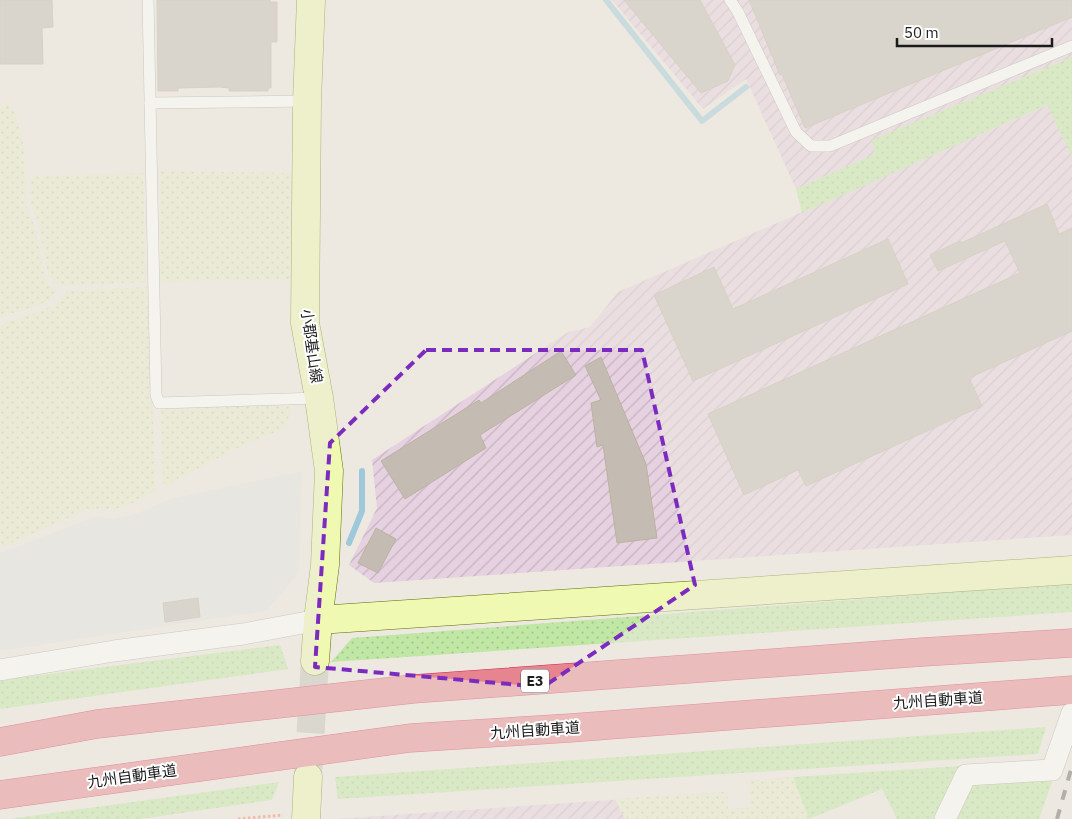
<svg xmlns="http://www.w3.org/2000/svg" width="1072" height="819" viewBox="0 0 1072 819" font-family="'IBM Plex Sans','Noto Sans JP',sans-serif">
  <defs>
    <pattern id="industrial-furrows" width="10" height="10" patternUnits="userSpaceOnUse" patternTransform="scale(1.25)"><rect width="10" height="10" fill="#e6d1e0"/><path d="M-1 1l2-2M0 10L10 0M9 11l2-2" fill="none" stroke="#c5b3c0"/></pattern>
    <pattern id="farmland-dots" width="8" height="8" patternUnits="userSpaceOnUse" patternTransform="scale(1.25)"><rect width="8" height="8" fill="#e7ecca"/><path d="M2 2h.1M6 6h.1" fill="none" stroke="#c6caad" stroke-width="1.8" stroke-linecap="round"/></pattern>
    <pattern id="grass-dots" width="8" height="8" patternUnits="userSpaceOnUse" patternTransform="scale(1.25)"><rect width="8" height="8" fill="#c0e8a4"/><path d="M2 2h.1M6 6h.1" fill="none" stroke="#a4c68d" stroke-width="1.8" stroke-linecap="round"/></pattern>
  </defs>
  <rect width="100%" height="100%" fill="#ede9e0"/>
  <!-- industrial -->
  <g fill="url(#industrial-furrows)">
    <path d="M612,0h460v57l-199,83 2,14 -79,35 -50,-110 -43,30z"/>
    <path d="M1048,105l24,52v378l-698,48 -25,-18 28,-57 -5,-48 196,-128 22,-5 28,-35z"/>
    <path d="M793,777l16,42h-474l392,-27 1,17 22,-1v-27z"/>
  </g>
  <!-- farmland -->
  <g fill="url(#farmland-dots)">
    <path d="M11,104l11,32 4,25v44l9,23 10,49 5,9 7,4 -7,10 -14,6 -36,11v-210z"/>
    <path d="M160,171l136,2 -4,106 -132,3z"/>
    <path d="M143,173l3,109 -83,4 -9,-3 -6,-10 -10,-52 -7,-16v-27l2,-2z"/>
    <path d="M147,287l9,203 -27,15 -18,5 -12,-1 -13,1 -84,37 -2,-7v-215l56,-20 7,-8 2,-6z"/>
    <path d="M292,403l-2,11 -6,14 -51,22 -70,37 -2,-79z"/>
    <path d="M793,777l16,42h-184l-10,-20 112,-7 1,17 22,-1v-27z"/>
  </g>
  <!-- grass -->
  <g fill="url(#grass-dots)">
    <path d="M1072,57v100l-25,-52 -245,108 -6,-24 79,-35 -3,-14z"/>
    <path d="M1072,583v29l-741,50 21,-24z"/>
    <path d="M280,645l8,24 -288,40v-29z"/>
    <path d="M1046,727l-8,27 -700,45 -3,-22z"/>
    <path d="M961,766l92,13 -14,40h-142l-15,-30 -73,30 -16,-42z"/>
    <path d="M279,782l-7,18 -132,19h-132z"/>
  </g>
  <!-- parking -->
  <path fill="#e3e3e3" d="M302,471l-3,102 -33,38 -266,40v-98l97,-37 17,3 24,-6 32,-14z"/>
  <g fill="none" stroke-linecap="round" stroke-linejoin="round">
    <!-- stream -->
    <g stroke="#9fc9db" stroke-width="6">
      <path d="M606,0l96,121 44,-34"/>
      <path d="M349,543l13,-32v-40"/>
    </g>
  </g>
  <!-- building -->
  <g fill="#c4bcb3" stroke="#beb1a2">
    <path d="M0,0h52l1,27 -11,1 1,36h-43z"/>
    <path d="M157,0h113v2h7v40h-6v46h-3v3h-39v-3l-9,-1 -42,1v3h-20z"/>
    <path d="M624,0h76l35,65 -7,16 -27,12z"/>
    <path d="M749,0h323v17l-267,111 -23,-54 -2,1z"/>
    <path d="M1047,204l12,30 13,-6v103l-103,47 13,28 -176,80 -8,-16 -54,25 -36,-81 312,-141 -15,-32 -67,30 -8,-16 30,-14 1,2z"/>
    <path d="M888,239l20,45 -215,97 -39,-86 60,-28 19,42z"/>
    <path d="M561,351l15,24 -96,60 6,13 -81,51 -24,-38 98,-61 2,3z"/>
    <path d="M601,357l45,107 11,74 -40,5 -14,-98 -6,2 -6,-44 10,-3 -16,-34z"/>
    <path d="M376,528l20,11 -18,34 -20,-10z"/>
    <path d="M198,598l2,19 -35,5 -2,-19z"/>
  </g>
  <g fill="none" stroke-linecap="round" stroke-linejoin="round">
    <!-- secondary-tunnel -->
    <path stroke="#c3c0b9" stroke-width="28" stroke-dasharray="28 14" stroke-linecap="butt" d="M308,775l7,-114"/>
    <defs>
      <g id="lane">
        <path d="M148,0l8,395 3,8 160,-5"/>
        <path d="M730,0l8,12 58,120 15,14h19l242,-100"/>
        <path d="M150,103l157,-2"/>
      </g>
      <g id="street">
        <path d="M0,670l114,-19 129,-17 75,-14"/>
        <path d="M945,819l21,-44 86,-5 20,-57"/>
      </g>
      <g id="secondary">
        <path d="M311,0l-4,101 -2,222 14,75 10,73 -4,94 -7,55 -3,41"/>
        <path d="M318,620l754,-50"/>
        <path d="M306,819l2,-42"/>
      </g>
      <g id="highway">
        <path d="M0,742l97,-18 316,-35 510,-37 149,-9"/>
        <path d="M0,795l410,-57 160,-10 502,-38"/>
      </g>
    </defs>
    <!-- lane casing -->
    <use href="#lane" stroke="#a2a2a2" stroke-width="12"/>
    <!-- street casing -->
    <use href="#street" stroke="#a2a2a2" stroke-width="22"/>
    <!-- secondary casing -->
    <use href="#secondary" stroke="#5b6f04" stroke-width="29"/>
    <!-- highway casing -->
    <use href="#highway" stroke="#d52251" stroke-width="29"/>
    <!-- path -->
    <path stroke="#fa7f63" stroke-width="3" stroke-dasharray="2.5 2.5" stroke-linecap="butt" d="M238,819l45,-4"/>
    <!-- lane -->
    <use href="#lane" stroke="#fff" stroke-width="11"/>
    <!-- street -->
    <use href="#street" stroke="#fff" stroke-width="21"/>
    <!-- secondary -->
    <use href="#secondary" stroke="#f0f9b1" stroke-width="28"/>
    <!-- highway -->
    <use href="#highway" stroke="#e6858f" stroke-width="28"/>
    <!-- rail -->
    <path stroke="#696969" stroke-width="4" stroke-dasharray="10 10" stroke-linecap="butt" d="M1057,819l15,-53"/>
  </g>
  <!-- marked area -->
  <path d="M0 0H1072V819H0ZM426,350h216l53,235 -152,102 -228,-20 15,-224z" fill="#ede9e0" fill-opacity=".55" fill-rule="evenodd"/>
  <path fill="none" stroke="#7b2cbf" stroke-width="4" stroke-dasharray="10 6" stroke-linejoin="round" d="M426,350h216l53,235 -152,102 -228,-20 15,-224z"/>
  <g text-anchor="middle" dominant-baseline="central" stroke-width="4" stroke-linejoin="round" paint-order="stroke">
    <!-- shield labels -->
    <rect fill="#fff" stroke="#5f5f5f" stroke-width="1" x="521" y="669.5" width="28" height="23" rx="4"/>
    <g font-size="14" font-weight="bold" fill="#1b1b1b">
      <text x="535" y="681">E3</text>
    </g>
    <!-- street labels -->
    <g font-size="15" fill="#1b1b1b" stroke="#fff">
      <text transform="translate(312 346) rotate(82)">小郡基山線</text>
      <text transform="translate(938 700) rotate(-4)">九州自動車道</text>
      <text transform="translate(535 730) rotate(-4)">九州自動車道</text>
      <text transform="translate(132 776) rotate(-8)">九州自動車道</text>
    </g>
  </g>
  <!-- scale -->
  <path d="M897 38v8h155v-8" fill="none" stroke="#1b1b1b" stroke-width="2.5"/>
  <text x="904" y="38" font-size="15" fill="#1b1b1b" stroke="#ffffff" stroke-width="4" paint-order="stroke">50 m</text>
</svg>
